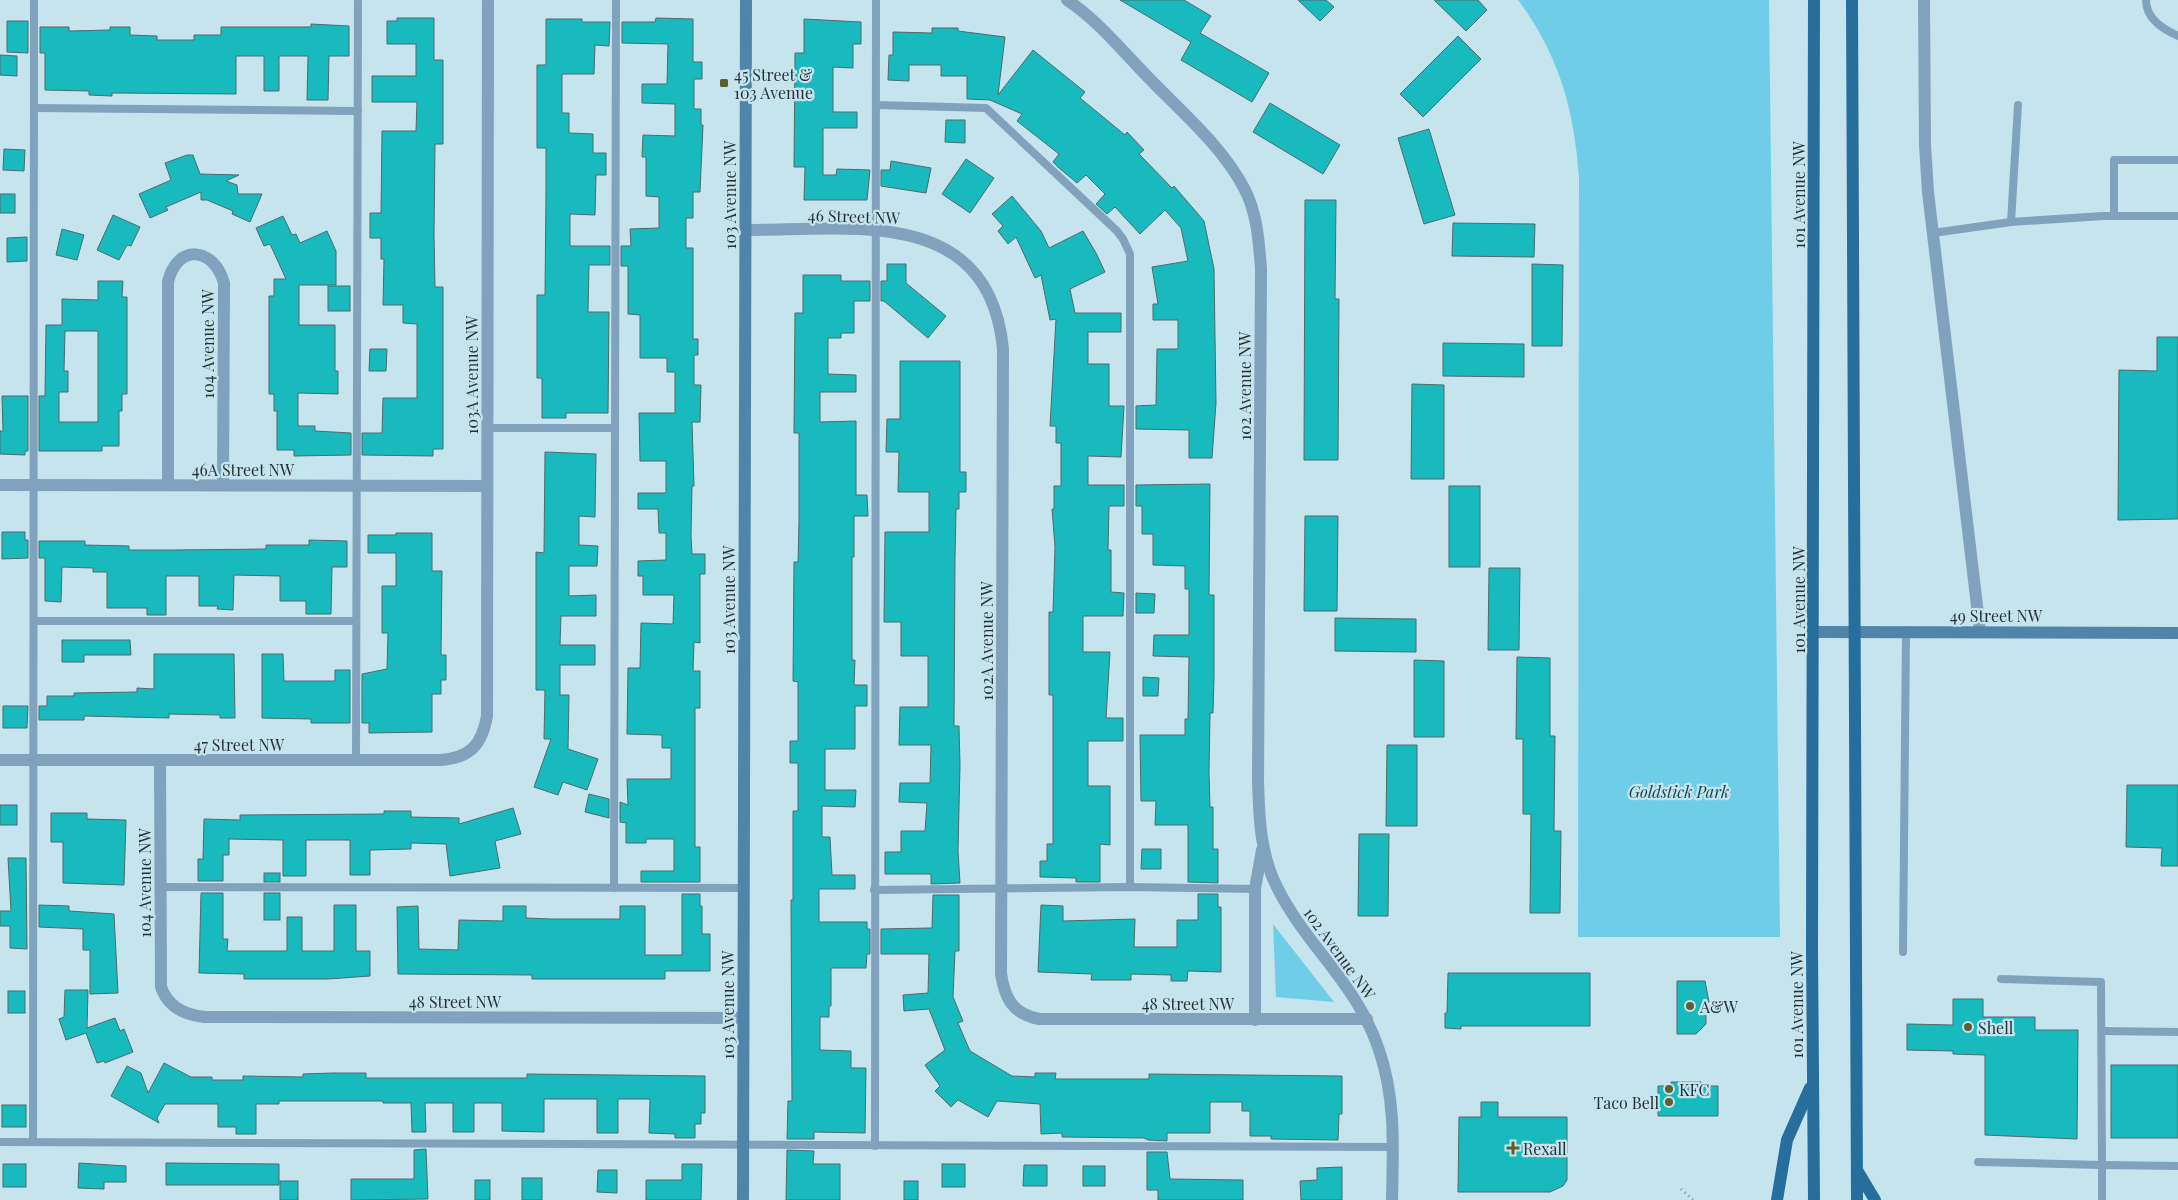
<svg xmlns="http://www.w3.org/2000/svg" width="2178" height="1200" viewBox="0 0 2178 1200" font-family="'Playfair Display',serif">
  <rect width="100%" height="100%" fill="#c5e4ee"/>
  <!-- green -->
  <g fill="#6fcde8">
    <path d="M1518,0h251l11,937h-202l1,-760c-5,-68 -20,-122 -61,-177z"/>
    <path d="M1273,924l61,78 -58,-5z"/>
  </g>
  <!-- building -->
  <g fill="#18babd" stroke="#4d6b6c" fill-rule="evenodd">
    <path d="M1120,0h64l27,16 -11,17 69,40 -17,29 -71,-42 10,-18z"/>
    <path d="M1298,0h28l8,7 -14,14z"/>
    <path d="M1434,0h44l9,10 -21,21z"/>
    <path d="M397,18h37v42h9v84h-8l-1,90 1,53h8v162h-10v7l-71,-1v-22h20l1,-35h34v-74l-14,-1v-18h-20l1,-46h-3v-21h-11v-25h11l1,-82h34l1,-29h-45v-26h44v-32h-29v-23h10z"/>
    <path d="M656,18l37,1v43h9v17h-8v30h7v16h2l-3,67h-7v26h-7v30h7v91h5v16h-4v30h7l-1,37h-8l2,64h-2l-1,50 1,18h13v20h-5v69l-6,-1 -1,29h7v37h-5v139h5v35h-59v-11h33v-32h-28v4h-20v-20l-6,-1v-20l8,3 -1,-26h44v-31h-9v-13l-35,-1 1,-66h12l1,-45 32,1 1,-29h-31v-19h-5v-15l28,-1v-27h-7l-1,-24h-20v-16h28v-32h-26l-1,-48h36v-41h-8v-14h-27v-43l-12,-1v-48h-7v-20h10l-1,-17 29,-1v-31l-13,-1v-39h-4l1,-22 32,1v-32l-33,-1v-19h25l1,-40 -46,-1v-21h33z"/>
    <path d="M546,19h36v3h28l-1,24 -14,-1 -1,29h-32v39h7v20l24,1v19h13v22h-10l-1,40 -25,-1v32h40v19h-21l-1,47h21l-1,101h-42v5h-24v-40h-5v-83h8l1,-101v-46h-9v-83h9z"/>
    <path d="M804,19l57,3v22h-8v24l-20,-1v45h24v16h-34v47h13l1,-6 33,1 -3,30h-63l1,-33h-11l1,-114h9z"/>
    <path d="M7,21h21v32l-21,-1z"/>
    <path d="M311,24l38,2v30h-20l-1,44h-21l1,-44h-29v35h-15v-35h-28v38l-124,-1v3l-23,-1v-4l-44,-1v-37h-5v-26h29v4l41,-1v-3h20v8l27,1v4h37v-5h27v-8h90z"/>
    <path d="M932,28h26v3l47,6 -7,58 35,-45 52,42 -5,6 45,37 2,-3 17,18 -5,4 33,34 2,-2 30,35 10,48 2,134 -4,55h-23v-28l-53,-1v-23l20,-1 1,-56h21v-29h-25v-16h5l-6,-37 36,-6 -7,-33 -16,-18 -25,24 -25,-27 -8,7 -11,-10 9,-10 -19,-19 -9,8 -18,-15 -6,-6 6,-8 -42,-33 5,-7 -32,-14 -23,-1v-23h-26v-11h-32v16l-21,-1 1,-25h4v-23l39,1z"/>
    <path d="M1458,36l23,23 -58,58 -23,-23z"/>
    <path d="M0,55l17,1v20l-17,-1z"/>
    <path d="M1270,103l70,42 -17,29 -70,-42z"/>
    <path d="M946,120h19v23l-20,-1z"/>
    <path d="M1429,129l26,86 -31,9 -26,-86z"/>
    <path d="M4,149l21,1 -1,21 -21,-1z"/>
    <path d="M187,155h6l7,19 39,1 -13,6 11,4 1,9h24l-12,28 -18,-8 1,-3 -26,-11h-6v-8l-35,15 2,3 -18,8 -11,-24 32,-14 -6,-17z"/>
    <path d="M966,159l28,19 -24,35 -28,-19z"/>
    <path d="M891,161l40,7 -5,25 -45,-7v-16h9z"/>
    <rect x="0" y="194" width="15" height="19"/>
    <path d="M1012,196l29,35 8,17 34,-17 13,22 9,19 -35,17 5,24h46v19h-33v32h21v42h15l-3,51 -33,-1v29h36v21h-15l-1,44h3v42l13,1 -1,23h-40v36h27l-4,66h17v23h-35v45h22v59l-10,-1v38h-24v-4l-36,-1v-16h7v-17h6v-149h-4v-83h4l2,-65 -3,-38h2v-23h7v-43h-5v-17h-6l6,-107 -6,1 -9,-45 -6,3 -19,-41 -8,7 -10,-13 5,-5 -11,-12z"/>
    <path d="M1305,200h31l-1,99h4l-1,161h-34z"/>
    <path d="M113,215l27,12 -9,19 -4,-1 -8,15 -22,-10z"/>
    <path d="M283,216l9,19 4,-1 4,9 27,-12 9,20v34h-37v40h36v46h3v23l-40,-1v33h17v5l36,2v22l-57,1v-6h-17v-39h-3v-17h-5v-98h5v-17h12l-16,-35 -6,2 -8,-18z"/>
    <path d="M1453,223l82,1 -1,33 -82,-1z"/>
    <path d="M62,229l22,6 -7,25 -21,-5z"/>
    <path d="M27,237v24l-20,1v-24z"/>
    <path d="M887,264h19v19l40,33 -18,22 -44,-37h-3v-20h6z"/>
    <path d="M1532,264l31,1 -1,81h-30z"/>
    <path d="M803,275h38v6h29v20h-16v32h-13v5h-13v36l28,1v17h-36v30l36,-1v74h11l1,21h-14v41h-2v103h3l-1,25h13v21h-12v43h-30v41h31l-1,17 -33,-1v31h8l2,38h23v14h-36v33h48v7h3v25h-3l-1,14h-35v38h-2v11h-9v33l31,1v17h15l-1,65 -51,-1v7h-27l1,-38h4l-1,-201h2v-89h5v-48h-8v-22h8v-59l-5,-1 1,-119h4l1,-40v-89h-5l1,-120h8z"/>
    <path d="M98,281h25l-1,16h5v97h-5v17h-3v35h-17v5h-63v-55h6l1,-71h16v-26l36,1zM65,331h33v91h-39v-30h9v-21h-4z"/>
    <rect x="328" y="286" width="22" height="25"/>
    <path d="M2157,337h21v182l-60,1 1,-150 38,1z"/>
    <path d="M1443,343l81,1v33l-81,-1z"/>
    <path d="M370,349h17l-1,22h-17z"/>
    <path d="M900,361h60v111h6v20h-7v17h-3l-1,49 -1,168h5l1,39 -2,86 2,32 -29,1v-10h-46v-22h16v-21h24l2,-28 -28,-1 1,-19h30l1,-38h-32l1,-38h28v-51h-27v-34h-17l1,-90h44v-40h-31l1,-40h-13l1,-33h13z"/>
    <path d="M1412,384l32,1v94h-33z"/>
    <path d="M2,396h26v55h-3v4l-25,-1v-23h3z"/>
    <path d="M545,452l51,2 -1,63 -16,-1v29l19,1 -1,20h-28v30l27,-1v21h-35l-1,29h35v20h-35v30h9l-1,54 30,10 -11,31 -24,-8 -5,13 -24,-8 17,-48h-7l1,-49h-9v-138l8,1z"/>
    <path d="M1210,484l-1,111h5v82l-1,36h-3l-1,60 1,34h3v42h5v34l-30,-1v-57h-33l1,-24h-15l-1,-66h45v-16h3l1,-62 -36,-1 1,-21h35v-46h-4v-23l-32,-1v-31h-11v-28h-6v-21z"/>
    <rect x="1449" y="486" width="31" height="81"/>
    <path d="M1305,516h33l-1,95h-33z"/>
    <path d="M2,532h23v8h3v18l-26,1z"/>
    <path d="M396,533h36v38h10l-1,84h5v25h-5v14h-9v38l-63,1v-10h-7v-49l25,-5 1,-36h-6v-47h14v-33h-28v-18h28z"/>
    <path d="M309,540l38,1v26h-15l-1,47h-25v-13h-26v-25l-46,-1 -1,35 -16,-1 1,-3h-19v-30h-33v39h-19v-7h-40v-36h-14v-4l-31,-1 -1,35 -16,-1v-43h-6v-17h46v4l44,1v4h47l90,-1v-4h43z"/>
    <path d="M1489,568h31l-1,82h-31z"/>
    <path d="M1136,593l19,1 -1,19h-18z"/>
    <path d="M1335,618l81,1v33l-81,-1z"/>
    <path d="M62,640h68l1,15h-47v7h-22z"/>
    <path d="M154,654h80l1,64h-15v-3l-51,-1v4l-85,-2v4h-45v-14h8v-10h27v-3l63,-1v-4l17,1z"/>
    <path d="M262,654h21l1,27h51v-11h15v53h-39v-4l-49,-1z"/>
    <path d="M1517,657l33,1v78h5l-1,95h7l-1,82h-30l1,-99h-8v-75h-7z"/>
    <path d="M1414,660l30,1v76h-30z"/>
    <path d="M1143,677l16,1 -1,18h-15z"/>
    <path d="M3,706h25l-1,22h-24z"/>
    <path d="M1387,745h30v81h-31z"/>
    <path d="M2127,785h51v81h-17l1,-18 -36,-1z"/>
    <path d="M589,794l20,5v19l-24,-6z"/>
    <rect x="0" y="805" width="17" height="20"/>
    <path d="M513,808l8,26 -26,7 5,27 -50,8 -4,-32 -35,-1v6l-41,1v25h-20v-35h-44v36h-23v-36l-54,-1v16h-6v26h-25v-22h5l1,-40 36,1v-5l144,-1v-3h27v6l48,1v6z"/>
    <path d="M51,813h36v6l39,1 -2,65 -61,-2v-41h-12z"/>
    <path d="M1359,834h30l-1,82h-30z"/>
    <path d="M1142,849h19v20h-20z"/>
    <path d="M8,858h18l1,91 -17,-1v-22h-10v-15h11z"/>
    <rect x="264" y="873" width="16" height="9"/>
    <path d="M201,893h22v46h5l-1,12h60v-34h15v34h32v-46h22v46h14v25l-42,3h-84v-5l-45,-1z"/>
    <rect x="264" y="893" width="16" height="27"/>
    <path d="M682,894h18v12h2v28h8v37h-45v8h-133v-4l-134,-1 -1,-67 21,-1 1,43 39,1 1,-30 44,1v-15h23v12l25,1h69v-13h25v49h37z"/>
    <path d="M1198,894h20v13h3v65l-33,-1 -1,10h-16v-6l-40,-1v6h-40l1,-6 -54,-2 3,-67 22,1v15l72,-2 -1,28h43v-27h21z"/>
    <path d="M933,895h26v56h-4l-2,46 10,24 -5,2 12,28 42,25 23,1v-4h21l-1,6h94v-5l193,2v38h-3l-1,26 -67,-1v-3h-21v-25h-8v-9h-32v31h-43v8l-19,-1 -4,-2 -82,-1v-4l-21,1 -1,-30 -43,-3 -9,16 -30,-17 -7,7 -16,-16 5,-5 -15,-21 20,-15 -16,-41 -25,2 -1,-16 25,-2 1,-39h-48v-25l51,-1z"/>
    <path d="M39,905l30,1v5l45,3 4,79 -28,1v-44h-7v-21l-44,-2z"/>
    <path d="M1448,973h142v53h-129v3l-16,-1v-15h2z"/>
    <path d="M1677,981h28l4,21 -3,1v21l-10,10h-19z"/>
    <path d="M65,990h23l-1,38 28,-10 5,13 4,-2 9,23 -28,11 -1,-2 -7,2 -11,-30 -20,7 -7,-21 5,-2z"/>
    <rect x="8" y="991" width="17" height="22"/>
    <path d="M1953,999h30v18h52v13h43l-1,109 -92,-4v-80l-32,-1v-3l-46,-1v-26l46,1z"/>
    <path d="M164,1063l27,14h21v3h31v-4l60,1v-3l30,-1h33v5h161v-4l178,2v37h-4v11h-6v14h-20v-4l-26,-1 1,-34h-32v34h-21v-34h-53v33l-42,-1v-28h-28v29h-21v-29h-28l1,29h-14l-1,-29h-28v-2h-104v3h-23v30h-20v-7h-18v-23h-53l-8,14 2,5 -48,-27 16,-30 14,7 7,20z"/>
    <rect x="2111" y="1065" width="67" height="73"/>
    <path d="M1671,1082h30v4h17v30h-60v-30h13z"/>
    <path d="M1481,1102h17v15h69v63l-4,6 -13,6h-92l1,-75h22z"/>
    <rect x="2" y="1105" width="24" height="22"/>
    <path d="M426,1149l2,50 -77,1v-21h63v-29z"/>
    <path d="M787,1150l27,1 -1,13h27v36h-54z"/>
    <path d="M1147,1152h20l3,27 73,1v20h-85v-10h-11z"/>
    <path d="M79,1163l47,3v16h-22v7l-26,-1z"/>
    <path d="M166,1163l113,1v21h-113z"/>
    <rect x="3" y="1164" width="23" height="23"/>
    <path d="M682,1164h20l-1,36h-55v-20h36z"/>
    <rect x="942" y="1164" width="23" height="23"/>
    <path d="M1024,1165h23v21h-24z"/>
    <rect x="1083" y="1166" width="22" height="20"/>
    <path d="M1342,1167v33h-41l-1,-19 17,-1v-12z"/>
    <path d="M598,1170h19v23l-20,-1z"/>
    <rect x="522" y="1178" width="20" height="22"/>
    <rect x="475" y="1180" width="15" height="20"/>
    <rect x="280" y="1181" width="18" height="19"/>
    <rect x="904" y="1181" width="14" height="19"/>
  </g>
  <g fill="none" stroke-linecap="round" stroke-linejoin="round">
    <!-- path -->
    <path stroke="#7b9198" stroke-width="3" stroke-dasharray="1 4" stroke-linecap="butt" d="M1681,1189l12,11"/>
    <!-- lane -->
    <g stroke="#80a2bc" stroke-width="8">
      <path d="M2146,0c0,19 17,29 32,36"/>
      <path d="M876,105l110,3 131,123 6,8 7,15v633"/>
      <path d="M35,108l323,3"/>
      <path d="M2114,216v-56h64"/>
      <path d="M2011,222l92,-6h75"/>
      <path d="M1933,233l78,-11 7,-117"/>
      <path d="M487,428h128"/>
      <path d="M34,621h322"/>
      <path d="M356,761l2,-761"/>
      <path d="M159,887l585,1"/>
      <path d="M614,888l2,-888"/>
      <path d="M874,890l256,-3 125,2"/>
      <path d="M1903,952l3,-320"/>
      <path d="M2102,1031l76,1"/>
      <path d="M0,1142l1393,5"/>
      <path d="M33,1142l1,-1142"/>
      <path d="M875,1146l1,-1146"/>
      <path d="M1978,1162l124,3 -1,-183 -100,-3"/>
      <path d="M2102,1200v-35l76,1"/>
    </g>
    <!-- street -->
    <g stroke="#80a2bc" stroke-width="12">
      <path d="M1067,0c29,19 53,48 77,73 34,36 76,70 100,115 13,24 15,54 17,81l-3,511c1,36 2,74 19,107 29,59 80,96 102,163 17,49 14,99 13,150"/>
      <path d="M1924,0l1,145 3,47 52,439"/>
      <path d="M745,230c106,0 244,-25 258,119l-2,625c4,25 12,40 38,45h328"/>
      <path d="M0,485l487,1"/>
      <path d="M168,485v-203c9,-39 46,-35 56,1l-1,202"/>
      <path d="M0,760h440c30,-2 42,-15 47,-44l1,-716"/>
      <path d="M160,760l1,227c7,20 23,28 44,30l538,1"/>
      <path d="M1255,1020v-131l7,-39"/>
    </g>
    <!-- secondary -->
    <g stroke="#5084aa" stroke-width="12">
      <path d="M1814,632l364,1"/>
      <path d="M743,1200l3,-1200"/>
    </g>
    <!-- primary -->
    <g stroke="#276e9c" stroke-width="12">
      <path d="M1852,0l5,1200"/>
      <path d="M1857,1170l18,30"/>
      <path d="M1777,1200l10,-60 23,-52"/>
      <path d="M1814,1200l-2,-250 2,-950"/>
    </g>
  </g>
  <!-- markers -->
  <g fill="#5f5f2c" stroke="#c5e4ee" stroke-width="2">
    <rect x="719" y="78" width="10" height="10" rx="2.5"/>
    <circle cx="1690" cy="1006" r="5"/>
    <circle cx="1968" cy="1027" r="5"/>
    <circle cx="1669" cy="1089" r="5"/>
    <circle cx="1669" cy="1102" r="5"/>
    <path d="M1510.5 1140.5h5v5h5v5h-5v5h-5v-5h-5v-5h5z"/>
  </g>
  <g text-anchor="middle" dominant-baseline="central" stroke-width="4.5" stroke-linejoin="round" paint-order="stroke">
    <!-- poi labels -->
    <g font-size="16" fill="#243034" stroke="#c5e4ee" text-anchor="start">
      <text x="734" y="74">45 Street &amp;<tspan x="734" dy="18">103 Avenue</tspan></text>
      <text x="1700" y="1006">A&amp;W</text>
      <text x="1978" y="1027">Shell</text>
      <text x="1679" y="1089">KFC</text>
      <text x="1659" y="1102" text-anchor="end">Taco Bell</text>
      <text x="1523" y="1148">Rexall</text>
    </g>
    <!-- street labels -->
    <g font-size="16" fill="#243034" stroke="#c5e4ee">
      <text transform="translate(729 195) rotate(-90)">103 Avenue NW</text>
      <text transform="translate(1798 195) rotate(-90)">101 Avenue NW</text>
      <text transform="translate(854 216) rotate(2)">46 Street NW</text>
      <text transform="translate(207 344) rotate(-90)">104 Avenue NW</text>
      <text transform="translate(471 375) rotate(-90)">103A Avenue NW</text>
      <text transform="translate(1244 386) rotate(-90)">102 Avenue NW</text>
      <text x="243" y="469">46A Street NW</text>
      <text transform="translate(728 600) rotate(-90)">103 Avenue NW</text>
      <text transform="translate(1798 600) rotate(-90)">101 Avenue NW</text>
      <text x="1996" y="615">49 Street NW</text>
      <text transform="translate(986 641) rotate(-90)">102A Avenue NW</text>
      <text x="239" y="744">47 Street NW</text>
      <text transform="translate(144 883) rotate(-90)">104 Avenue NW</text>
      <text transform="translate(1340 953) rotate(54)">102 Avenue NW</text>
      <text x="455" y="1001">48 Street NW</text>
      <text x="1188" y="1003">48 Street NW</text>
      <text transform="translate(727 1005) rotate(-90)">103 Avenue NW</text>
      <text transform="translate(1796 1005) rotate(-90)">101 Avenue NW</text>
    </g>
    <!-- park labels -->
    <g font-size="16" font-style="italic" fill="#0c4452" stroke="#c5e4ee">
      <text x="1679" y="791">Goldstick Park</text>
    </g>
  </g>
</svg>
